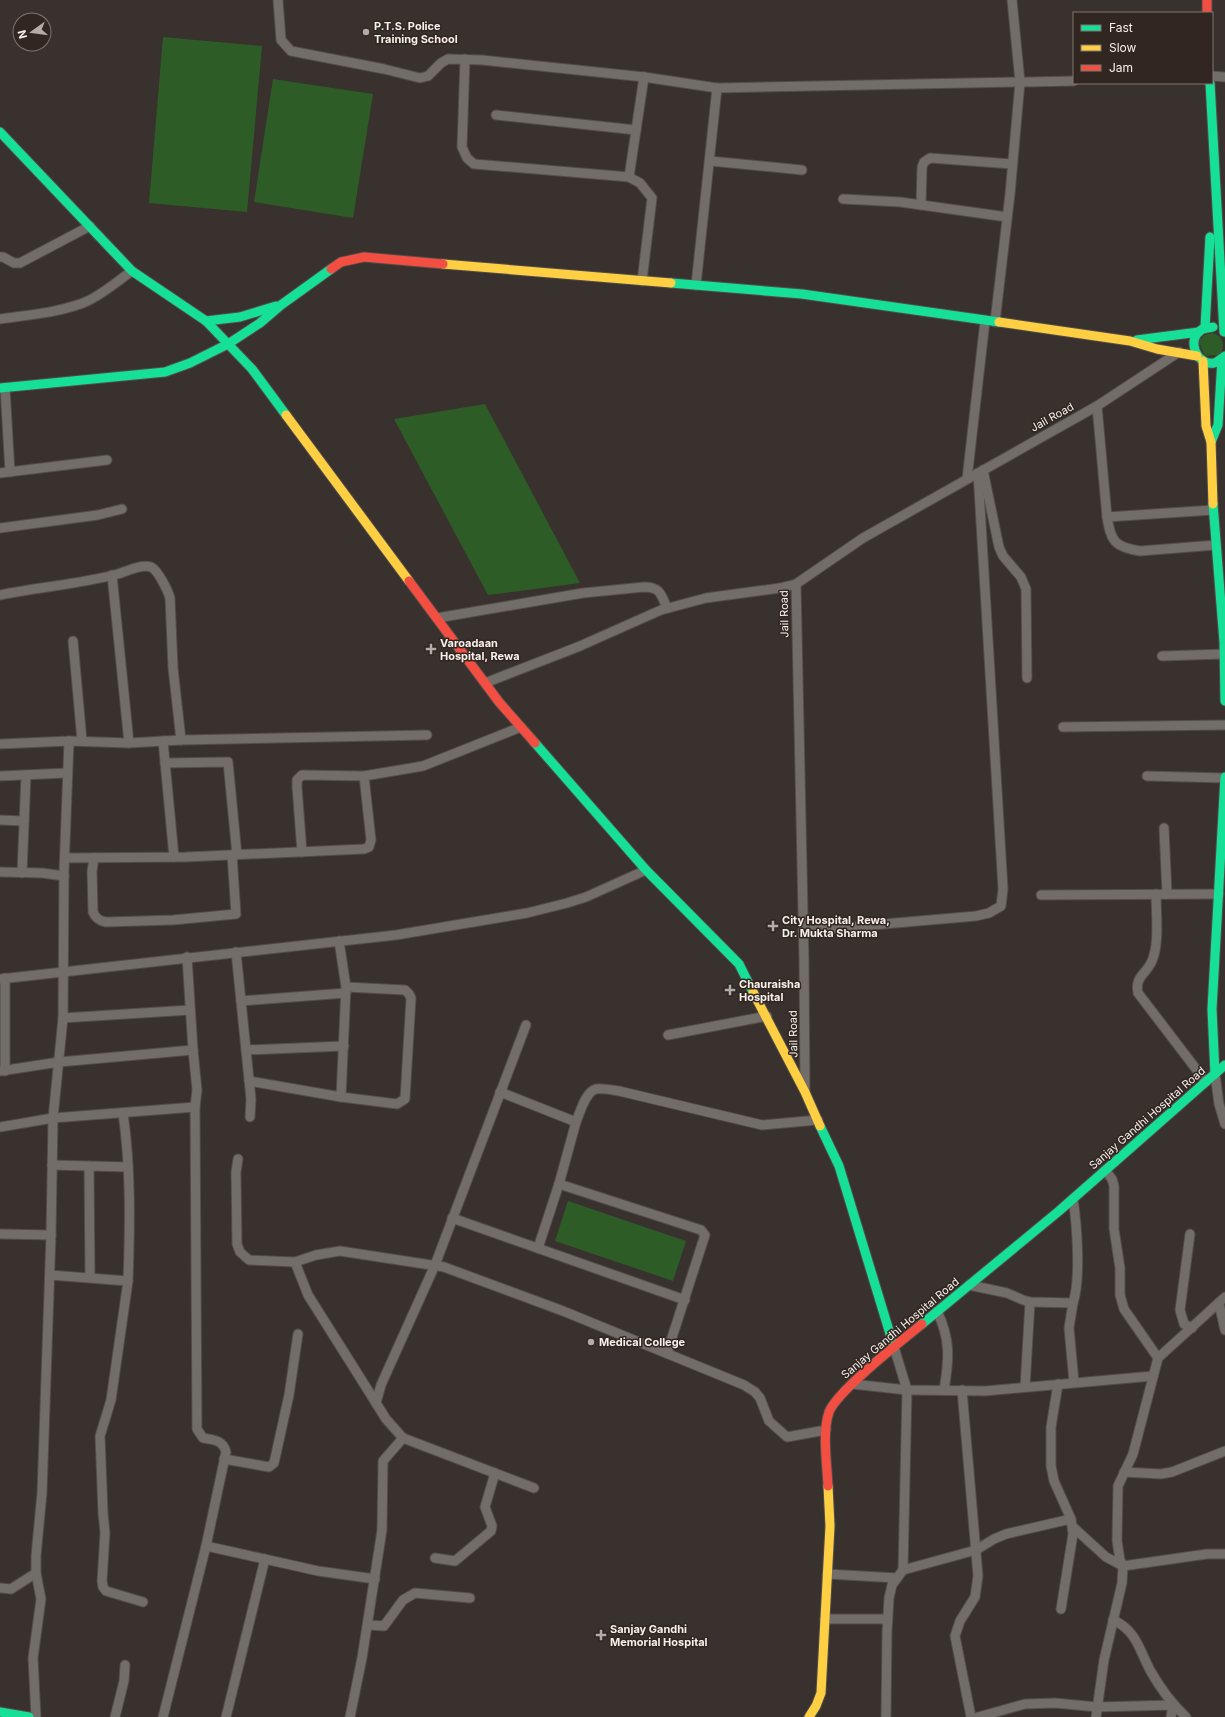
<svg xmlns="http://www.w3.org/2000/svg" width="1225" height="1717" viewBox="0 0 1225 1717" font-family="Inter,sans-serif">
  <rect width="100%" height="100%" fill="#38312e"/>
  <!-- green -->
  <g fill="#2e5c27">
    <path d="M163,37l99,9 -15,166 -98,-9z"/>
    <path d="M273,79l100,15 -20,124 -99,-16z"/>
    <path d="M1212,333c12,2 13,13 8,22l-15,1 -6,-14 5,-7z"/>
    <path d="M485,404l95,179 -92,12 -94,-176z"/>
    <path d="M568,1201l118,40 -13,40 -118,-40z"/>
  </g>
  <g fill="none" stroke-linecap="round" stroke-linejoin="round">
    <defs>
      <g id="street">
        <path d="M278,0l3,40 10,11 93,18 36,9 8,-2 13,-13 7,-4 34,1 162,17 73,11"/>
        <path d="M465,59l-3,88 5,11 7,6 155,13 11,6 12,15 -10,83"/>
        <path d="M1212,76l13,1"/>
        <path d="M496,115l140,15"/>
        <path d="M710,161l92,9"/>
        <path d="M629,177l15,-100"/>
        <path d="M843,199l57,3 107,15"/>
        <path d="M921,205l1,-38 2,-5 6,-4 82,6"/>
        <path d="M0,257h3l11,6h6l70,-37"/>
        <path d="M696,285l21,-197 357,-7"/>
        <path d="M0,319c28,-4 56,-6 83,-16 18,-7 33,-21 49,-32"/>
        <path d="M995,322l15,-128 10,-112 -8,-82"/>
        <path d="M5,388l5,84"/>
        <path d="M1097,406l10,111 106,-7"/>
        <path d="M983,470l16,77 4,9 18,21 5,12 1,89"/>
        <path d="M0,473l107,-13"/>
        <path d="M967,479l18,-158"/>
        <path d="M1107,517c4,24 7,30 33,34l76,-6"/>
        <path d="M0,528l98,-13 24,-6"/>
        <path d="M112,575l17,168"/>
        <path d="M0,595c39,-8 80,-11 118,-21 9,-3 24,-10 33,-7 7,3 17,24 19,31l3,70 8,72"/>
        <path d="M437,618l146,-25 61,-6c17,0 17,8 23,21"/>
        <path d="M73,641l9,100"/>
        <path d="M1162,656l62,-2"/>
        <path d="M485,683l95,-37 81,-36 45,-12 74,-10 16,-4"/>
        <path d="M1063,727l162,-2"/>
        <path d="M163,741l11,116"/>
        <path d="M0,744l69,-3"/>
        <path d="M165,763l63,-1 9,93"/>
        <path d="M0,776l67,-3"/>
        <path d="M1147,776l78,2"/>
        <path d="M0,820l24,1"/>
        <path d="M1164,828l3,66"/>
        <path d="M302,852l-5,-65v-7l5,-5 62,1 59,-10 98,-39"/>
        <path d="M65,858l121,-1 178,-8 5,-2 2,-7 -7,-64"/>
        <path d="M94,858l-2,13 1,41c3,7 7,9 13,10l67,-2 63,-6 -4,-59"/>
        <path d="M0,872l42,1 22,3"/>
        <path d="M22,873l4,-98"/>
        <path d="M1156,894c0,19 4,52 -5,69 -7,13 -16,14 -13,30l68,89"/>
        <path d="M1041,895l178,-1"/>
        <path d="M803,931l173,-15 13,-3 12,-7 2,-17 -25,-416"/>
        <path d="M236,952l15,147 -1,18"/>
        <path d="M0,979l396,-44 131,-22 40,-10 19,-6 60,-27"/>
        <path d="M241,1001l105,-8"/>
        <path d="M63,1018l127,-8"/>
        <path d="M526,1025l-91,240 -54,120 -5,18 10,16 17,19 131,50"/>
        <path d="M668,1035l99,-19"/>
        <path d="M246,1050l98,-4"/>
        <path d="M0,1071l59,-9 134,-12"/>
        <path d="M5,1071v-93"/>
        <path d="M1215,1074l4,30 6,20"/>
        <path d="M249,1081l92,16 5,-110 -7,-46"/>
        <path d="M805,1090l-1,-130 -8,-376 67,-46 234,-132 82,-54"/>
        <path d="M500,1092l76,30 -17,62 -21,64"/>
        <path d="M341,1097l56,7 8,-5 6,-101 -2,-4 -4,-4 -59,-3"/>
        <path d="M123,1113c8,56 7,112 5,168"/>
        <path d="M576,1122c4,-9 9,-30 20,-33 7,-1 16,1 23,2l143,34 56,-5"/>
        <path d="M0,1127l53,-9 142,-11"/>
        <path d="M238,1159l-2,13 1,72 3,8 9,8 46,2 21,-7 24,-4 104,16 119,44 181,74 11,7 5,6 9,23 18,16 39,-7"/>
        <path d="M52,1165l76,2"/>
        <path d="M89,1166l1,111"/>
        <path d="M1105,1170l7,9 2,7v43l6,39v27l4,14 34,49"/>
        <path d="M559,1184l142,46 4,5 -38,118"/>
        <path d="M1073,1199c4,26 8,80 0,104"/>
        <path d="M452,1218l233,82"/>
        <path d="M0,1234l51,1"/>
        <path d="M1190,1234l-10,76 4,14 8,4"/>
        <path d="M295,1262l13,33 68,108"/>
        <path d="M50,1275l78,6 -17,119 -11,36 3,77 2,20 -3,48 1,6 3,4 37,11"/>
        <path d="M969,1285l38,8 16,7 7,2 43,1 -4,25 5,54"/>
        <path d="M1219,1303l6,27"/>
        <path d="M937,1311c14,29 12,49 7,79"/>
        <path d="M852,1384l55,6 78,1 168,-15"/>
        <path d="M1058,1384l-7,43v39l3,15 17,38 2,15 -12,75"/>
        <path d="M1025,1387l5,-85"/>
        <path d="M962,1390l16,186 -3,21 -15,24 -5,15 16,81"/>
        <path d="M224,1459l45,8 5,-4 15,-68 9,-61"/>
        <path d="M1124,1472l37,2 11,-2 53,-21"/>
        <path d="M1073,1527l33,30 17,9 84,-12h18"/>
        <path d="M206,1546l112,25 57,8"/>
        <path d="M435,1558l20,3 36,-30 1,-5 -7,-19 10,-34"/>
        <path d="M903,1570l73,-20 18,-11 12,-5 65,-15"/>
        <path d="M827,1574l70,4"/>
        <path d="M0,1588l11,1 25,-16"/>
        <path d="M825,1619h62"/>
        <path d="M1113,1620c23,10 26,29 37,50 10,18 21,33 36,47"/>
        <path d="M368,1625l16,1 19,-26 12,-7 55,5"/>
        <path d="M36,1717l-3,-59 8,-59 -5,-26v-17l6,-63 9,-258 2,-117 10,-100 1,-147 5,-130 60,2 52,-3 246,-5"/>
        <path d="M115,1717l9,-36 1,-16"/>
        <path d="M163,1717l43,-171 20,-94c-3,-12 -12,-12 -23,-14l-6,-9 -2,-322 2,-17 -4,-40 -6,-93"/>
        <path d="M226,1717l39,-158"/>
        <path d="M350,1717l12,-59 20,-128 1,-69 20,-23"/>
        <path d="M886,1717l1,-85 2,-34 3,-13 11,-15 4,-180 -13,-43"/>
        <path d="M978,1717l47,-13 30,-1 42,4 76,-2 -2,12"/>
        <path d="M1096,1717l8,-57 18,-77 1,-17 -3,-6 -3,-19 1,-55 15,-32 25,-96 67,-61"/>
      </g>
      <g id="fast">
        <path d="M1210,83l14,249"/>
        <path d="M0,132l132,139 74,50 46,48 34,46"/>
        <path d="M671,283l131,11 197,28"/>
        <path d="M206,321l34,-4 36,-11"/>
        <path d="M1213,327c-4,1 -9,1 -12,3 -15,10 -4,36 13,33 4,-1 8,-5 11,-7"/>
        <path d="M1205,328l5,-91"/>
        <path d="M1137,340l62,-8"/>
        <path d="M0,388l165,-16 25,-9 38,-19 32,-21 21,-18 50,-36"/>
        <path d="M1211,442l7,-17 4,-66"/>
        <path d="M1213,504l11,138 1,59"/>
        <path d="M535,743l111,127 93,94 14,28"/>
        <path d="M1215,1074l-3,-65 13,-232"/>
        <path d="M820,1126l19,40 55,181"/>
        <path d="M922,1324l137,-113 166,-146"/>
        <path d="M0,1712l29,5"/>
      </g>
      <g id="slow">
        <path d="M443,264l228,19"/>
        <path d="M999,322l131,19 27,8 40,7"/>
        <path d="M1203,361l3,65 5,16 2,62"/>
        <path d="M286,415l123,166"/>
        <path d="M753,992l52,100 15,34"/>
        <path d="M809,1717l7,-11 5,-13 9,-167 -2,-40"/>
      </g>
      <g id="jam">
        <path d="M1207,0v13"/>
        <path d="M331,269l10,-7 23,-5 79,7"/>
        <path d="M409,581l90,121 36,41"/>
        <path d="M828,1486c-1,-22 -6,-54 1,-74 8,-21 72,-71 93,-88"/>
      </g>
    </defs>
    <!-- street casing -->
    <use href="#street" stroke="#524d4a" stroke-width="11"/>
    <!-- fast casing -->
    <use href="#fast" stroke="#524d4a" stroke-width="11"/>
    <!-- slow casing -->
    <use href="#slow" stroke="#524d4a" stroke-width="11"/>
    <!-- jam casing -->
    <use href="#jam" stroke="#524d4a" stroke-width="11"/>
    <!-- street -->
    <use href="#street" stroke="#736d6a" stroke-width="9"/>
    <!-- fast -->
    <use href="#fast" stroke="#16e098" stroke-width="9"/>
    <!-- slow -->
    <use href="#slow" stroke="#ffcf43" stroke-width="9"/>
    <!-- jam -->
    <use href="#jam" stroke="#f24e42" stroke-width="9"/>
  </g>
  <!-- markers -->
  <g fill="#b4aca9" stroke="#312620" stroke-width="1.5">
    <circle cx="366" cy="32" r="4"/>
    <path d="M429 643h4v4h4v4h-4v4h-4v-4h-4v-4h4z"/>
    <path d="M771 920h4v4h4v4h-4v4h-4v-4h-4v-4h4z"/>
    <path d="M728 984h4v4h4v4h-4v4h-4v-4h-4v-4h4z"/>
    <circle cx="591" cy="1342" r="4"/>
    <path d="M599 1629h4v4h4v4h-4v4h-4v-4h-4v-4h4z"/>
  </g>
  <g text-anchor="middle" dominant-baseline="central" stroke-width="3" stroke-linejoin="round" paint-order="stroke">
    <!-- poi labels -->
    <g font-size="11" font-weight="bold" fill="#f7efeb" stroke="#312620" text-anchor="start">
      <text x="374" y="26">P.T.S. Police<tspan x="374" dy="13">Training School</tspan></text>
      <text x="440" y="643">Varoadaan<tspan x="440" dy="13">Hospital, Rewa</tspan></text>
      <text x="782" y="920">City Hospital, Rewa,<tspan x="782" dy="13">Dr. Mukta Sharma</tspan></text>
      <text x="739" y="984">Chauraisha<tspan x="739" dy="13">Hospital</tspan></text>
      <text x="599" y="1342">Medical College</text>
      <text x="610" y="1629">Sanjay Gandhi<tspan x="610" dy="13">Memorial Hospital</tspan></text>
    </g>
    <!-- street labels -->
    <g font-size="11" fill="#f7efeb" stroke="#312620">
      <text transform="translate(1052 417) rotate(-29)">Jail Road</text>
      <text transform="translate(784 614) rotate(-91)">Jail Road</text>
      <text transform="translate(793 1034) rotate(-91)">Jail Road</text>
      <text transform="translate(1147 1118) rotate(-41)">Sanjay Gandhi Hospital Road</text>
      <text transform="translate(900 1328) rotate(-40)">Sanjay Gandhi Hospital Road</text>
    </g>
  </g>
  <!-- legend -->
  <rect x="1073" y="12" width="140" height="72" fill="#312620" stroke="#807671"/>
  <rect x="1081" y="25" width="20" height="6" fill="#16e098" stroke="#807671"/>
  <text x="1109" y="32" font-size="12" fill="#f7efeb">Fast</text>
  <rect x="1081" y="45" width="20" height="6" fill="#ffcf43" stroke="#807671"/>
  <text x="1109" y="52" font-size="12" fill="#f7efeb">Slow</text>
  <rect x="1081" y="65" width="20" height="6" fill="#f24e42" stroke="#807671"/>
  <text x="1109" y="72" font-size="12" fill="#f7efeb">Jam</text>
  <!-- north arrow -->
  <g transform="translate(32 32) rotate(256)"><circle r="19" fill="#312620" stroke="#807671"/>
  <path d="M0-3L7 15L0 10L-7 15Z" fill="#b4aca9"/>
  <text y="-6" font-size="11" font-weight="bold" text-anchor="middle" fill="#f7efeb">N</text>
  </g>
</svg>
